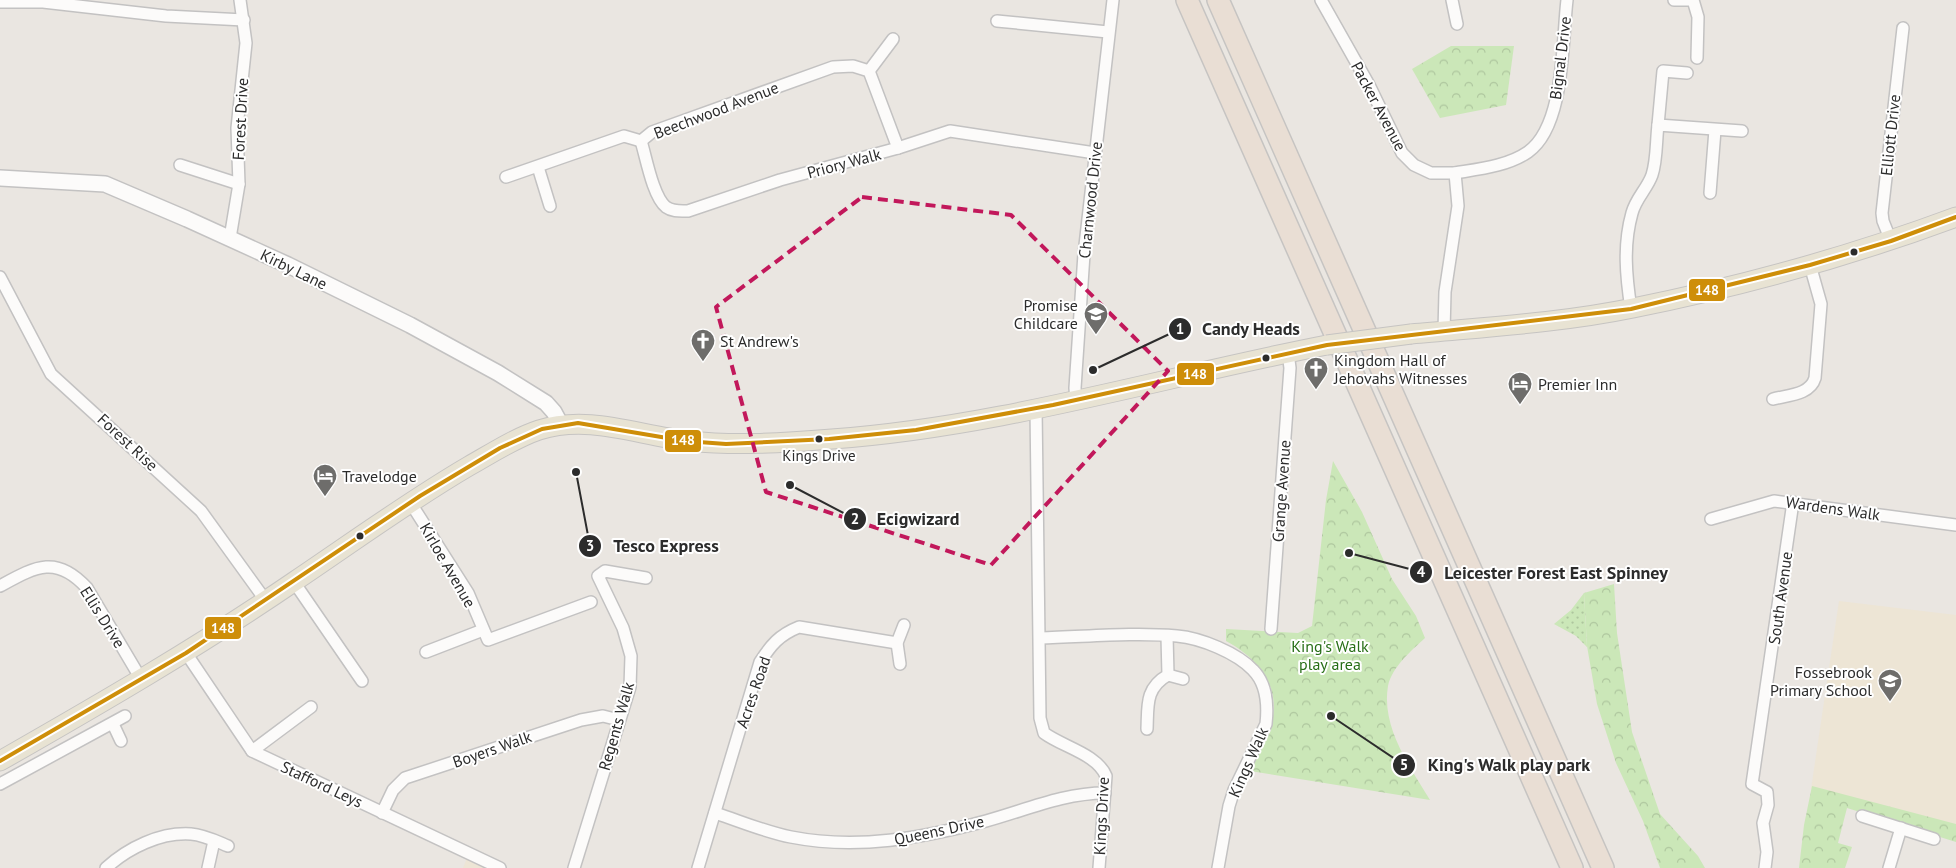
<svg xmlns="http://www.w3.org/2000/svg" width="1956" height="868" viewBox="0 0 1956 868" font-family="'PT Sans',sans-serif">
  <defs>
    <pattern id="grass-dots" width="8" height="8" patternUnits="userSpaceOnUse" patternTransform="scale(1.25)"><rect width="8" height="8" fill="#cbe7b8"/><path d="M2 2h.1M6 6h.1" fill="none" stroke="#aec69e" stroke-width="1.8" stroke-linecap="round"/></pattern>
    <pattern id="forest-crowns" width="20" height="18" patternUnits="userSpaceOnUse" patternTransform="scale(1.25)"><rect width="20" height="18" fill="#cbe7b8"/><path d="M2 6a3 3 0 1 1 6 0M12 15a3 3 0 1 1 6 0" fill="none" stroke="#aec69e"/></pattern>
  </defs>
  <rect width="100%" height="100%" fill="#eae6e1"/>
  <!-- education -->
  <g fill="#ede5d5">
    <path d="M1839,601l117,14v216l-145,-42z"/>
    <path d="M467,858l26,10h-30z"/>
  </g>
  <!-- grass -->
  <path fill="url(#grass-dots)" d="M1584,593l3,54 -11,-11 -22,-12 17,-14z"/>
  <!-- forest -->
  <g fill="url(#forest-crowns)">
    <path d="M1451,46h63l-8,59 -66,13 -28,-49z"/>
    <path d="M1333,461l29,51 30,67 24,37 9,22c-14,13 -33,29 -37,48 -7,41 22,81 42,114l-180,-29c8,-16 19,-33 22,-50 9,-36 -16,-64 -46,-80v-12l72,4 14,-7 14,-126z"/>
    <path d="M1614,584l3,49 15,99 28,82 38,42 7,12h-45l-17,-47 -27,-58 -19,-59 -10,-58 -3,-53z"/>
    <path d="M1812,786l144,38v18l-109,-34 -9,35 14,4 -7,21h-46l5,-43z"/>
  </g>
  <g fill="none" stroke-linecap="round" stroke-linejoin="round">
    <defs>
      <g id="minor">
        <path d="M1321,0l48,85 33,68 12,12 17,8h24l3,33 -13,86 -1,39"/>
        <path d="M1452,0l5,24"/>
        <path d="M1674,0h18"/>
        <path d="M1693,0l5,17 -1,41"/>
        <path d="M0,2h43l123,14 78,4"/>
        <path d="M997,21l111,11"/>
        <path d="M869,71l24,-32"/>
        <path d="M1658,125l5,-54 24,2"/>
        <path d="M641,141c5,16 12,56 25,66 7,5 14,4 22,4l92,-31 118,-32 52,-17 145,22"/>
        <path d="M641,141l11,-9 181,-65 20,-1 16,5 29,77"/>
        <path d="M180,165l59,19"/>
        <path d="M538,167l12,39"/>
        <path d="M1455,173c24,-4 53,-7 73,-21 37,-26 34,-111 39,-152"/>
        <path d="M506,177l118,-41 17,5"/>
        <path d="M1710,193l5,-63"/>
        <path d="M230,238l9,-54 -2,-56 9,-85 -6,-43"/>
        <path d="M1891,241l-8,-20 -1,-8 21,-185"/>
        <path d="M0,277l51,97 150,137 65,90"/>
        <path d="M1631,309c-5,-33 -8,-64 1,-96 4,-15 15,-24 20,-38 5,-15 4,-34 6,-50l84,6"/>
        <path d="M1773,399c15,-4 37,-4 42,-21l6,-74 -11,-39"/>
        <path d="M1076,400l-1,-12 9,-134 29,-254"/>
        <path d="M1036,408l4,310 4,15c19,14 53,21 62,43l-7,92"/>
        <path d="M410,502l58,91 20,47 103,-38"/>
        <path d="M1711,519l63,-18 182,24"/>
        <path d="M294,582l68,99"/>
        <path d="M0,586c35,-19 56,-32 87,2l54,91"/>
        <path d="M1271,629l19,-261 -2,-15"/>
        <path d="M1040,638c45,-1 92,-6 137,-2 24,2 60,17 76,34 14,14 15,36 13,54l-32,66 -5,16 -11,62"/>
        <path d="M426,652l57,-22"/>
        <path d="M186,653l66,98 248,117"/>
        <path d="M900,664l-3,-21 7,-18"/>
        <path d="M1168,675l15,4"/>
        <path d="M113,724l8,17"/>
        <path d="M1147,729c1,-23 -2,-41 21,-54l-1,-39"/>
        <path d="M252,751l59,-44"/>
        <path d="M0,784l125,-68"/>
        <path d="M382,813l11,-23 12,-12 176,-58 22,-4 16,4"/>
        <path d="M715,813c25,8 50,19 76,24 66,13 132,1 195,-16 40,-11 78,-28 119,-28"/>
        <path d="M1862,816l72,23"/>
        <path d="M106,868c22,-20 54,-36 85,-34 13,1 25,7 37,12"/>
        <path d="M208,868l6,-27"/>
        <path d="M574,868l56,-181 1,-31 -8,-28 -25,-52 7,-5 41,7"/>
        <path d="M698,868l62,-206c11,-17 19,-27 39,-35l98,16"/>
        <path d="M1765,868l2,-16 -4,-29 5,-18 -1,-13 -15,-8 41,-282"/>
        <path d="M1889,868l12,-40"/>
      </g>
      <path id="tertiary" d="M0,178l105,6 82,35 101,46 122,60 88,48 48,30 8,9 7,13"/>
      <g id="primary">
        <path d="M1411,334c74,-7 149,-11 222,-26 110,-22 218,-52 323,-91"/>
        <path d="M0,761c100,-57 200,-115 295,-180 58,-39 114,-80 174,-115 23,-13 46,-28 70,-36 51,-16 100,6 150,11 47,5 95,2 143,-2 168,-12 330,-62 495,-94"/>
      </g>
      <g id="motorway">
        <path d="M1187,0l385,868"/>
        <path d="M1218,0l385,868"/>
      </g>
    </defs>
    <!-- minor casing -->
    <use href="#minor" stroke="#c3c2c2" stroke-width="14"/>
    <!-- tertiary casing -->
    <use href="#tertiary" stroke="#c3c2c2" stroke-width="18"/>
    <!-- primary casing -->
    <use href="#primary" stroke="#c6c4c2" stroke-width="21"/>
    <!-- motorway casing -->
    <use href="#motorway" stroke="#c6c4c2" stroke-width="24"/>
    <!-- minor -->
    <use href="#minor" stroke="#fcfbfa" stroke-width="11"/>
    <!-- tertiary -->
    <use href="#tertiary" stroke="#fcfbfa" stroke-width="15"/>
    <!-- primary -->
    <use href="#primary" stroke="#e8e3d3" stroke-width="19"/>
    <!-- motorway -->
    <use href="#motorway" stroke="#e9ded4" stroke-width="21"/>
    <defs>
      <path id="primary-bridge" d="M1327,345l84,-11"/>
    </defs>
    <!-- primary-bridge casing -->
    <use href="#primary-bridge" stroke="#c6c4c2" stroke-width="21" stroke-linecap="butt"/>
    <!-- primary-bridge -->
    <use href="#primary-bridge" stroke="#e8e3d3" stroke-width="19"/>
    <defs>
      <path id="bus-1" d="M0,761l186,-108 234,-157 80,-48 42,-19 36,-6 107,18 41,3 103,-5 87,-9 137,-25 274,-60 304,-36 179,-44 81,-24 65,-24"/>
    </defs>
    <!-- bus-1 casing -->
    <use href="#bus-1" stroke="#fff" stroke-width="8"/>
    <!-- bus-1 -->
    <use href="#bus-1" stroke="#ce8e09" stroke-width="4"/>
  </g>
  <!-- marked area -->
  <path fill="none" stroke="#c2185b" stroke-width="4" stroke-dasharray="10 6" stroke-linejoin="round" d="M862,197l149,18 157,156 -177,194 -225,-73 -50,-185z"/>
  <!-- icons -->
  <defs>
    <symbol id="school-pin" viewBox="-11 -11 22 30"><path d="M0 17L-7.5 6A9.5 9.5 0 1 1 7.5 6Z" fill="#6e6d6b" stroke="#fff"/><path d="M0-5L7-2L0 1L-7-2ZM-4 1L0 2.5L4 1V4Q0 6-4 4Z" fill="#fff"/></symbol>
    <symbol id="church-pin" viewBox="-11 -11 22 30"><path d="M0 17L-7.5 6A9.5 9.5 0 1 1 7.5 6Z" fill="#6e6d6b" stroke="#fff"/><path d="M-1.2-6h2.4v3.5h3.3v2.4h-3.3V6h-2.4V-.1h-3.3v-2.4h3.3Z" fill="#fff"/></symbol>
    <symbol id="hotel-pin" viewBox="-11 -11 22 30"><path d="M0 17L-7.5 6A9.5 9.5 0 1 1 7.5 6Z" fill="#6e6d6b" stroke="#fff"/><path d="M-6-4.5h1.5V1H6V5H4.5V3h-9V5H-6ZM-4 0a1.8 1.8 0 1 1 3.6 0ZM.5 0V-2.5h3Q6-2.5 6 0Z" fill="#fff"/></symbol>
  </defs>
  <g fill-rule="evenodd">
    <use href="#school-pin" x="1082" y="300" width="28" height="38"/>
    <use href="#church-pin" x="689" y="327" width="28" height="38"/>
    <use href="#church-pin" x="1302" y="355" width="28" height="38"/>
    <use href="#hotel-pin" x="1506" y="370" width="28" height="38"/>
    <use href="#hotel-pin" x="311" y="462" width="28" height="38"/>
    <use href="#school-pin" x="1876" y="667" width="28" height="38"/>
  </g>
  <!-- markers -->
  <g fill="#2c2c2c" stroke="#fff" stroke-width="2">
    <circle cx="1854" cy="252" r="4.5"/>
    <circle cx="1266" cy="358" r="4.5"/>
    <circle cx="819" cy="439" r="4.5"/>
    <circle cx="360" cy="536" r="4.5"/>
  </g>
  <g text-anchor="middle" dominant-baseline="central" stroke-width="4" stroke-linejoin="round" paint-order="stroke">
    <!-- bus labels -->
    <g font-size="15" fill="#2c2c2c" stroke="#fff">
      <text x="819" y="455">Kings Drive</text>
    </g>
    <!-- street labels -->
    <g font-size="16" fill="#2c2c2c" stroke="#fff">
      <text transform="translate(1560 58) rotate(-83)">Bignal Drive</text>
      <text transform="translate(1379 106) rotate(62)">Packer Avenue</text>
      <text transform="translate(716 110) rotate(-21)">Beechwood Avenue</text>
      <text transform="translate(240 119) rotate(-87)">Forest Drive</text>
      <text transform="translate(1890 135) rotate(-84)">Elliott Drive</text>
      <text transform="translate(844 163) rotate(-15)">Priory Walk</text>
      <text transform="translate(1090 200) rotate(-84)">Charnwood Drive</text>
      <text transform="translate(294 269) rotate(26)">Kirby Lane</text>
      <text transform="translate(128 442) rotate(43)">Forest Rise</text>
      <text transform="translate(1281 491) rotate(-86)">Grange Avenue</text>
      <text transform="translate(1833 508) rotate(8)">Wardens Walk</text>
      <text transform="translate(448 565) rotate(60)">Kirloe Avenue</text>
      <text transform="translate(1780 598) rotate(-82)">South Avenue</text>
      <text transform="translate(103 617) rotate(58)">Ellis Drive</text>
      <text transform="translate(753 692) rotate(-71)">Acres Road</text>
      <text transform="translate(616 726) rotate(-74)">Regents Walk</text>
      <text transform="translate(492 749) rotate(-19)">Boyers Walk</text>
      <text transform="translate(1248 762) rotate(-66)">Kings Walk</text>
      <text transform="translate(322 784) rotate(25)">Stafford Leys</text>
      <text transform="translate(1101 816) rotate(-87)">Kings Drive</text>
      <text transform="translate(939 830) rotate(-12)">Queens Drive</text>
    </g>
    <!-- poi labels -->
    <g font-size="16" fill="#2c2c2c" stroke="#fff" text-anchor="start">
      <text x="1078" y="305" text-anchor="end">Promise<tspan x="1078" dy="18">Childcare</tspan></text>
      <text x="720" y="341">St Andrew's</text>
      <text x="1334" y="360">Kingdom Hall of<tspan x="1334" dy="18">Jehovahs Witnesses</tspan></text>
      <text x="1538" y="384">Premier Inn</text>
      <text x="342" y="476">Travelodge</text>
      <text x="1872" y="672" text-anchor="end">Fossebrook<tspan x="1872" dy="18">Primary School</tspan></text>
    </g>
    <!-- park labels -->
    <g font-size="16" fill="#276e16" stroke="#fff">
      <text x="1330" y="646">King's Walk<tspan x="1330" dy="18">play area</tspan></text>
    </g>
  </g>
  <!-- callouts -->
  <path fill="none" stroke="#2c2c2c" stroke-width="2" d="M1093 370L1180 329M790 485L855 519M576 472L590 546M1349 553L1421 572M1331 716L1404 765"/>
  <g fill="#2c2c2c" stroke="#fff" stroke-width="2">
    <circle cx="1093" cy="370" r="5"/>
    <circle cx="790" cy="485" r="5"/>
    <circle cx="576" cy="472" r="5"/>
    <circle cx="1349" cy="553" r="5"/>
    <circle cx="1331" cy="716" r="5"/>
    <circle cx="1180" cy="329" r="12"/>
    <circle cx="855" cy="519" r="12"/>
    <circle cx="590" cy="546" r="12"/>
    <circle cx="1421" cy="572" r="12"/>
    <circle cx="1404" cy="765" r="12"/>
  </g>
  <g font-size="15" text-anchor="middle" font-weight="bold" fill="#fff">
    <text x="1180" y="334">1</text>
    <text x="855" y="524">2</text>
    <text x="590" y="551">3</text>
    <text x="1421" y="577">4</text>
    <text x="1404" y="770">5</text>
  </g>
  <g font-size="18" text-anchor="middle" font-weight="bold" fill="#2c2c2c" stroke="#fff" stroke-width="4" stroke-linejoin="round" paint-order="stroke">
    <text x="1251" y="335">Candy Heads</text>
    <text x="918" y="525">Ecigwizard</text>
    <text x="666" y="552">Tesco Express</text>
    <text x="1556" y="579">Leicester Forest East Spinney</text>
    <text x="1509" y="771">King's Walk play park</text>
  </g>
  <g stroke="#fff" stroke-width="2">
    <rect x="1688" y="278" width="38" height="24" rx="5" fill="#ce8e09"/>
    <rect x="1176" y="362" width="39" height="24" rx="5" fill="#ce8e09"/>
    <rect x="664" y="429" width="38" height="24" rx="5" fill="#ce8e09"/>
    <rect x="204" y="616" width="38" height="24" rx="5" fill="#ce8e09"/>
  </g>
  <g font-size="14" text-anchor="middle" font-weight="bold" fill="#fff">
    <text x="1707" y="295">148</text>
    <text x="1195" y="379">148</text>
    <text x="683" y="445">148</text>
    <text x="223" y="633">148</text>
  </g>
</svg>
